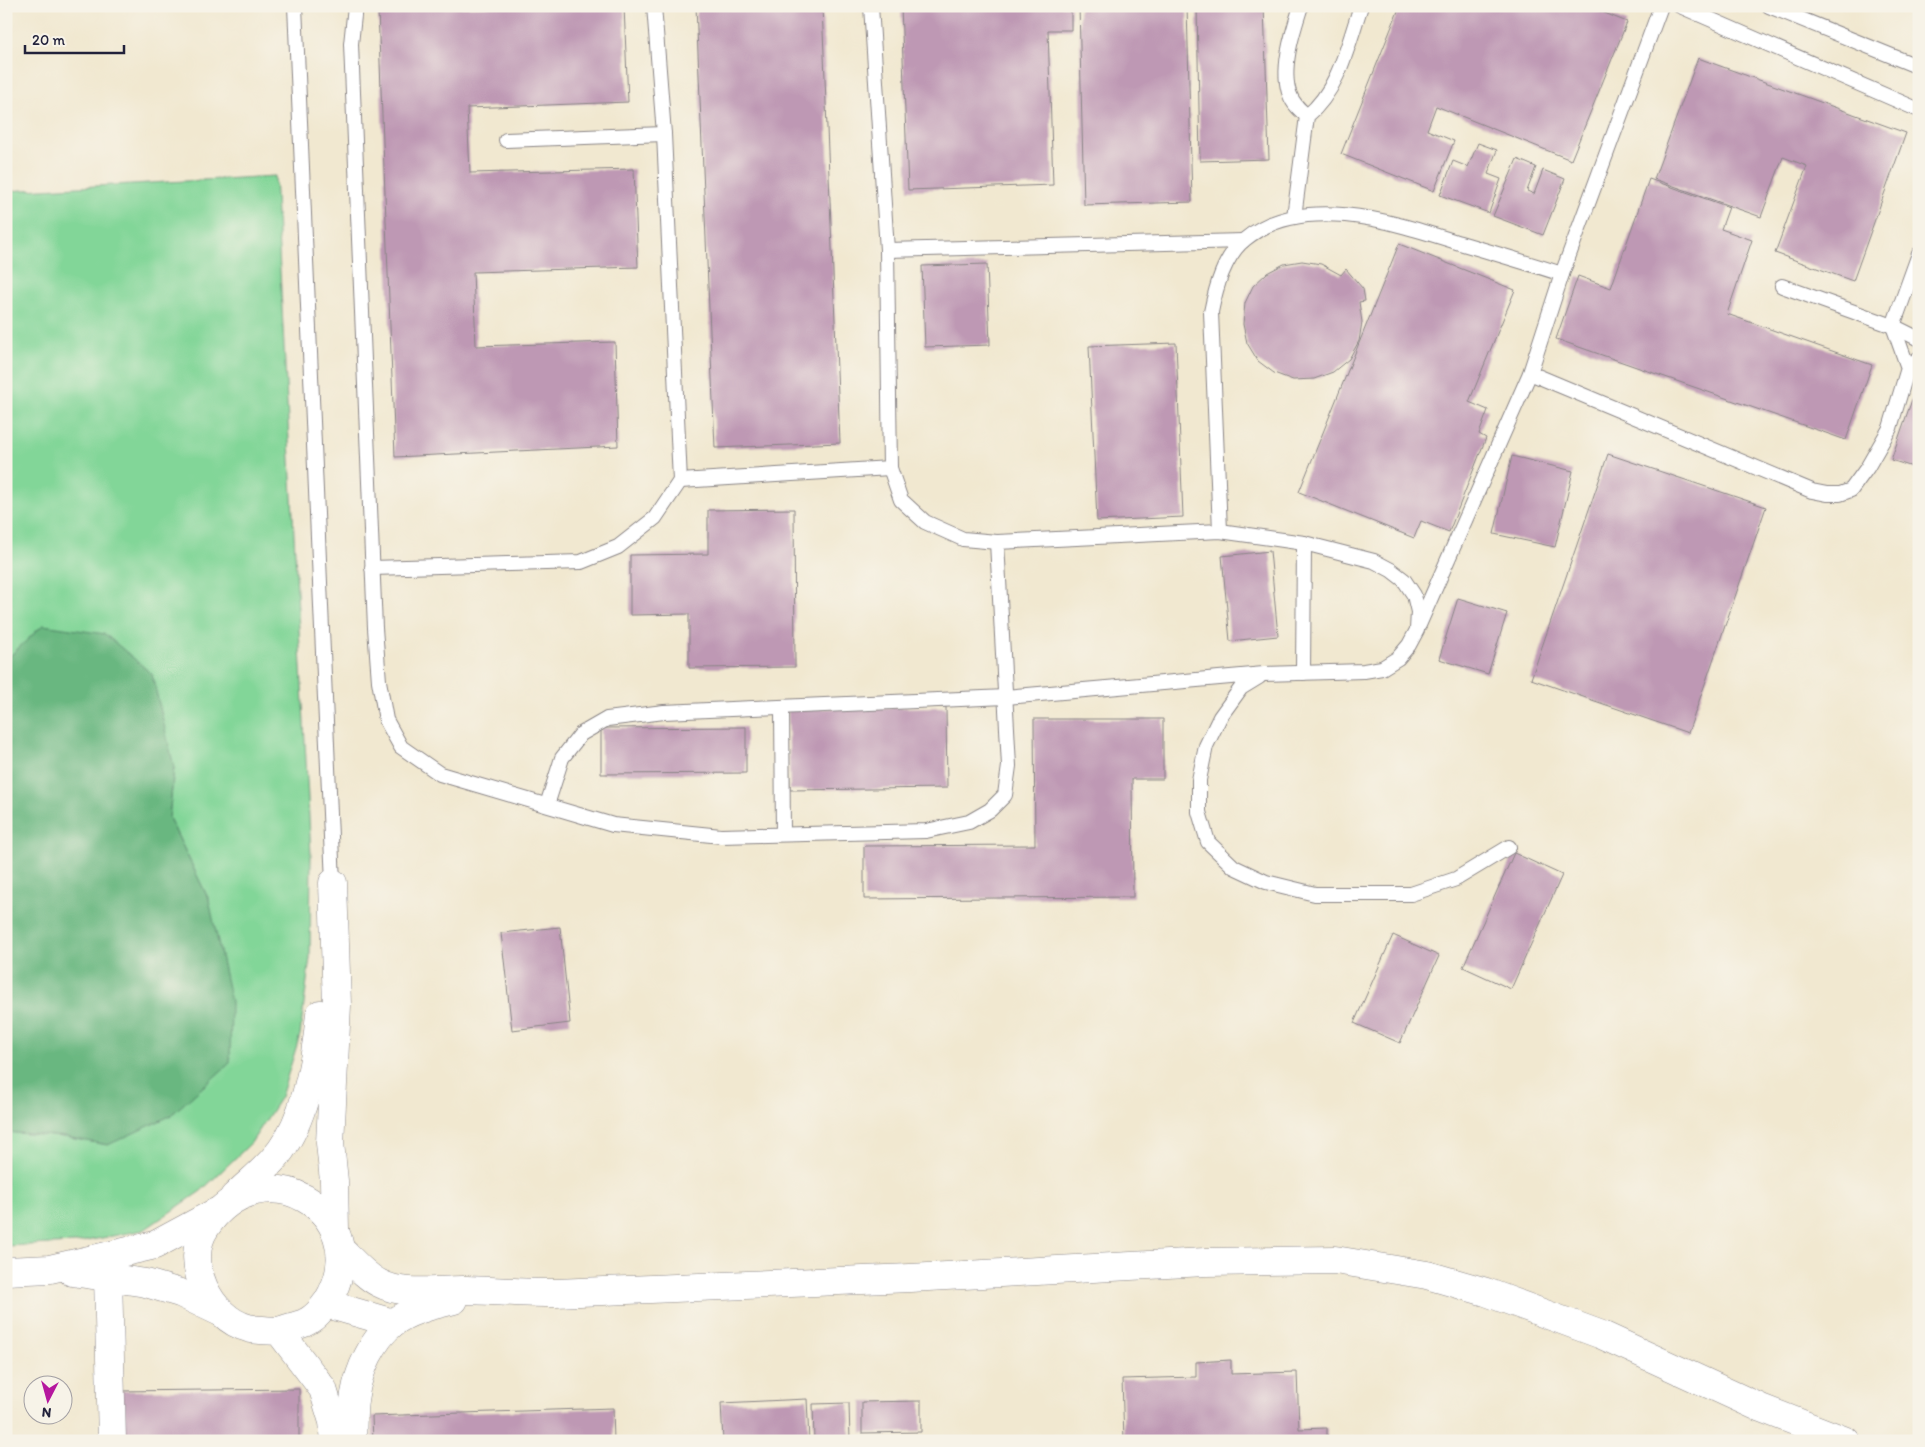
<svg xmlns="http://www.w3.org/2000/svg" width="1925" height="1447" viewBox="0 0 1925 1447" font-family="Itim,sans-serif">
  <rect width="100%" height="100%" fill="#f7f3e8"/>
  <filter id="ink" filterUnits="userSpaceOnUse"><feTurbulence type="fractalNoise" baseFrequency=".02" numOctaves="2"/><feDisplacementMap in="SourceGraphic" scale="10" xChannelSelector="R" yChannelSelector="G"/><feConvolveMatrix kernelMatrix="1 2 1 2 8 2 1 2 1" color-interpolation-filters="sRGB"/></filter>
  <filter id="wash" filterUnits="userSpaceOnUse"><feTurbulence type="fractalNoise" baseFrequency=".0096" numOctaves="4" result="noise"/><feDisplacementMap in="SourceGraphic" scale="20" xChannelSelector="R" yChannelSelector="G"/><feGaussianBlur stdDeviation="1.12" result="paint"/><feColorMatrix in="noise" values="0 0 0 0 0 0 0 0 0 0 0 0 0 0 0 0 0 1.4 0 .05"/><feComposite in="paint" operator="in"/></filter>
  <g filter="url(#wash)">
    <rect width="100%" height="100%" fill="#f1e8d0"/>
    <!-- green -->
    <path fill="#82d698" stroke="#527c6a" d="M275,176l36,679 -1,103 -10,77 -19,62 -30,46 -50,48 -57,39 -68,13 -70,3v-114l59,5 43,8 101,-245 -40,-82 5,-51 -131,-142 -37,35v-469z"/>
    <!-- forest -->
    <path fill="#69b780" stroke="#466c5e" d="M43,625l62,9 47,40 22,93 -5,51 40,82 22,102 -1,61 -60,53 -62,29 -43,-8 -59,-5v-472z"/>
    <g id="blocks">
      <!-- building -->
      <g fill="#be98b4">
        <path d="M496,6h128l4,96 -161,6 3,65 164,-4 4,98 -165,5 3,74 139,-4 3,104 -223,11 -17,-447z"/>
        <path d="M696,6h126l18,437 -125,5z"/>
        <path d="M901,6h170v24h-23l5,155 -145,5z"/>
        <path d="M1079,6h108l5,196 -108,3z"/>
        <path d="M1197,6h67l5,153 -69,2z"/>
        <path d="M1400,6h187l40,16 -56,138 -135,-54 -9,24 27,11 -20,50 -93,-37z"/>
        <path d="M1698,58l208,75 -53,148 -78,-28 32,-87 -24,-9 -22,60 -107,-38z"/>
        <path d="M1478,143l19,7 -9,24 13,5 -12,34 -49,-18 13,-34 15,6z"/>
        <path d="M1517,159l19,8 -9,24 7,3 9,-24 22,9 -22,56 -50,-19z"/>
        <path d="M1649,179l80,28 -8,22 31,11 -25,74 145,51 -26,75 -290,-101 22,-63 33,12z"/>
        <path d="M1399,244l116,46 -46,112 19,8 -9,24 7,4 -37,94 -28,-11 -7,17 -115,-46z"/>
        <path d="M1302,261l19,3 20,11 5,-6 17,20 2,12 -6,1 3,20 -3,19 -10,18 -16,13 -19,7 -21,1 -19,-7 -16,-12 -11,-18 -4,-19 2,-21 8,-17 14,-13 17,-9z"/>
        <path d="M987,264l3,81 -65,2 -3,-81z"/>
        <path d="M1176,343l7,174 -86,4 -8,-175z"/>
        <path d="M1915,391l4,1v77l-28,-9z"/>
        <path d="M1608,454l158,53 -78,226 -157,-54z"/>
        <path d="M1512,456l61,15 -18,76 -61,-13z"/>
        <path d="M794,509l1,158 -106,1v-54l-59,1v-60l78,-1v-44z"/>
        <path d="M1270,551l8,85 -48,5 -8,-85z"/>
        <path d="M1458,598l49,15 -19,61 -49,-15z"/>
        <path d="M946,707l1,81 -157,2 -2,-81z"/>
        <path d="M1034,719h129v60h-31l1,118 -269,2v-53l171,-1z"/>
        <path d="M746,727v46l-145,1v-46z"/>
        <path d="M1514,853l48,22 -51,114 -48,-22z"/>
        <path d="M560,927l10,96 -58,7 -11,-97z"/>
        <path d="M1393,935l46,21 -39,87 -46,-20z"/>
        <path d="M1231,1360v14l66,-2 2,57 28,-1v13h-203l-2,-62 74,-2v-15z"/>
        <path d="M299,1389v52h-180l-1,-50z"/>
        <path d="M807,1399l2,42h-86l-2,-38z"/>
        <path d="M921,1401v31l-59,1v-31z"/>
        <path d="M849,1403l1,38h-36l-1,-37z"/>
        <path d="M613,1408l1,33h-241l-1,-25z"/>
      </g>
    </g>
  </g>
  <g filter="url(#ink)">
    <use href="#blocks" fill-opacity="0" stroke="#8a8586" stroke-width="1"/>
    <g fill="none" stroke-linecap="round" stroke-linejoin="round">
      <defs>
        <g id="service">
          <path d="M295,6l38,877"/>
          <path d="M355,6l-4,38 24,584 4,53 7,39 15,27 39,27 173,51 108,11 205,-5 43,-9 21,-12 15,-15 4,-29 -12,-224"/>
          <path d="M654,6l10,128 16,347 210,-13 -3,-218 -16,-244"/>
          <path d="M1301,6c-8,25 -21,64 -11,89 3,9 10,15 17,21"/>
          <path d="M1680,6l239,104"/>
          <path d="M1769,6l150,61"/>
          <path d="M506,140l158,-6"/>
          <path d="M1294,217l13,-101c32,-26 41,-72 54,-110"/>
          <path d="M887,250l356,-9"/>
          <path d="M1782,286l111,40 26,13"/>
          <path d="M1908,368l-15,-42 26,-72"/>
          <path d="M1530,373l282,118 15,3h13l11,-4 16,-22 23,-40 18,-60 11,-10"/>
          <path d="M1220,531l-9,-219c5,-25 13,-55 33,-72 59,-49 152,-17 216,3 34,10 68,20 102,31"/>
          <path d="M372,568l209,-6 37,-15 37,-29 25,-37"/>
          <path d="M1419,625l111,-252 32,-99 99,-268"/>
          <path d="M1303,673l1,-130"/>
          <path d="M1259,677l-18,11 -21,29 -14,29 -7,34v32l9,30 26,25 32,15 49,12h96l45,-15 53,-32"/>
          <path d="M782,708l1,126"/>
          <path d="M547,805l15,-47 19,-24 26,-15 57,-7 342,-15 258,-23 100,-3 18,-3 16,-10 11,-13 8,-15 1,-18 -4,-17 -10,-15 -13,-10 -17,-9 -70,-18 -84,-12 -223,11 -34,-3 -38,-17 -24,-22 -11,-32"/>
        </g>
        <g id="minor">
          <path d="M333,883l4,122 -7,138 4,38 1,49"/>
          <path d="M234,1197c15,-15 34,-29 47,-47 26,-36 35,-93 39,-136"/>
          <path d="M341,1250c12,11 24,26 38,33 26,14 60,6 88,7 29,1 59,3 89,3l354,-15 295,-16 130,-2 92,15 59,17 116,43 159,73 85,33"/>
          <path d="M6,1271l44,-2 105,-24 61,-33"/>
          <path d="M72,1272l74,11 34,10 40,19"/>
          <path d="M108,1276l4,165"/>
          <path d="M327,1304l66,19"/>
          <path d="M279,1331c8,-3 17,-5 25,-8 12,-5 23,-19 28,-30 40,-82 -70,-148 -126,-66 -24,35 4,91 42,101 10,3 21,2 31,3l44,58 10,33 2,19"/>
          <path d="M352,1441c1,-15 0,-32 3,-47 4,-24 18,-55 38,-71 16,-13 42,-18 61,-23"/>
        </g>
      </defs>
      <!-- service casing -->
      <use href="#service" stroke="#8a8586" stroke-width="16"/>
      <!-- minor casing -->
      <use href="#minor" stroke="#8a8586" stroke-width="29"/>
      <!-- service -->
      <use href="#service" stroke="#fff" stroke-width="14"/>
      <!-- minor -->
      <use href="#minor" stroke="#fff" stroke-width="28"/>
    </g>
  </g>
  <!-- margin -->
  <rect width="1925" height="1447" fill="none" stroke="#f7f3e8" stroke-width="25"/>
  <!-- north arrow -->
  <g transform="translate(48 1400) rotate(186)"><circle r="24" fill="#f7f3e8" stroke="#a29fa3"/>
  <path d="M0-4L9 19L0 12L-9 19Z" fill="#b5179e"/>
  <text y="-8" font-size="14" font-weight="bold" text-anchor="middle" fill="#22223b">N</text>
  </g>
  <!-- scale -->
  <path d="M25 45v8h99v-8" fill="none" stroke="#22223b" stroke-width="2.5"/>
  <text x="32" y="45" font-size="15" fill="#22223b" stroke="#f7f3e8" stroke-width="4" paint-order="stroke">20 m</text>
</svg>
